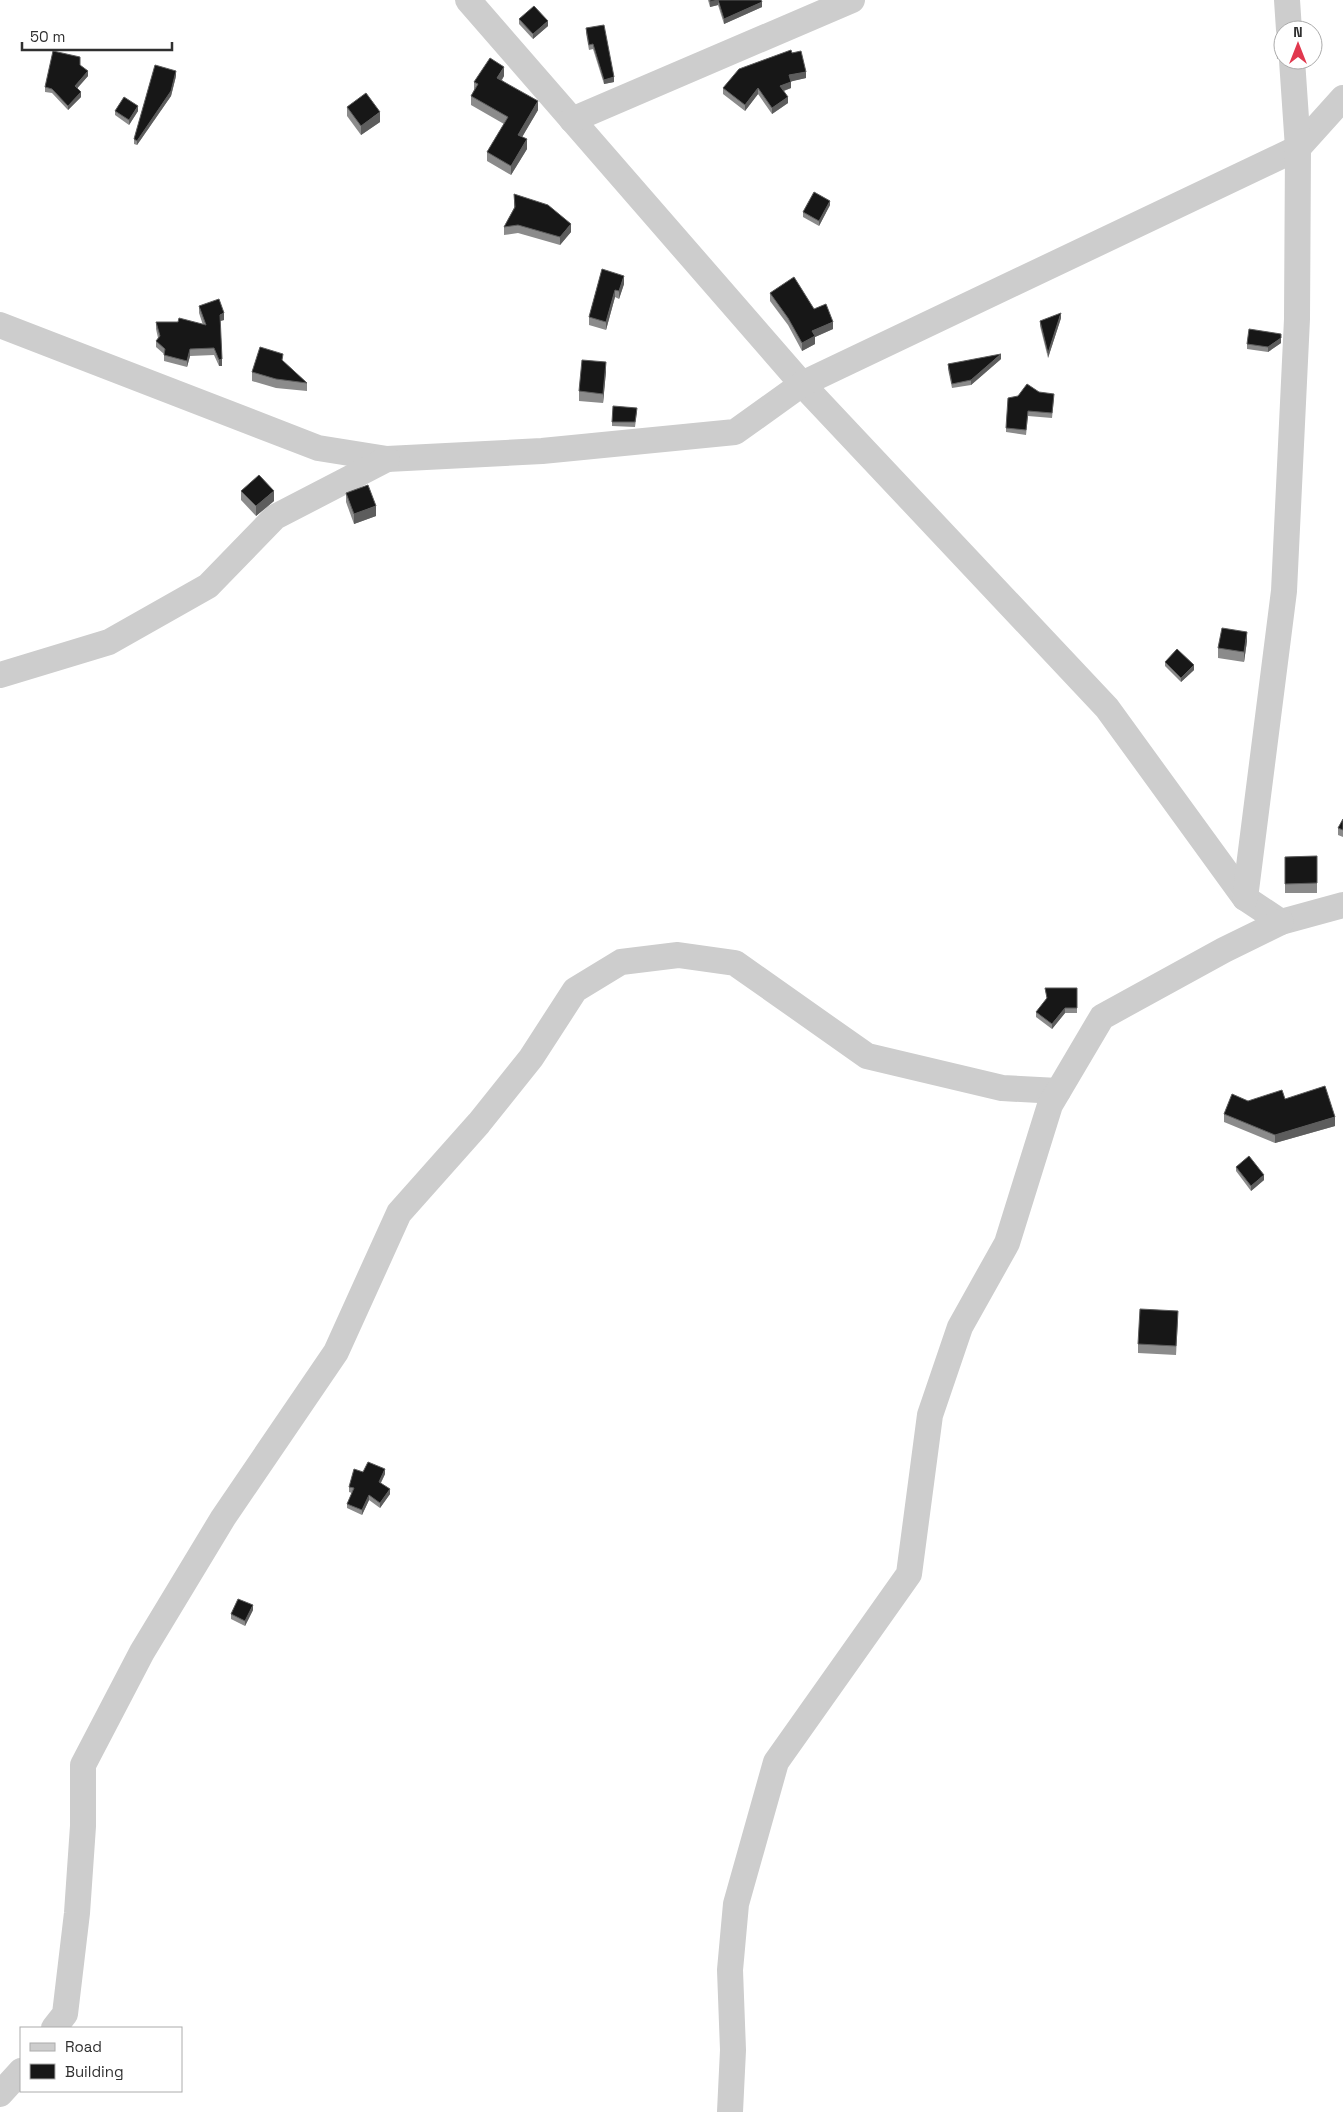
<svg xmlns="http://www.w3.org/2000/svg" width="1343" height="2112" viewBox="0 0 1343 2112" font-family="'Space Grotesk',sans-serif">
  <rect width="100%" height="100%" fill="#fff"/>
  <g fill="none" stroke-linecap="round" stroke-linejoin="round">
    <!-- minor -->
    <g stroke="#cdcdcd" stroke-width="26">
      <path d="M468,0l334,384 305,324 138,190 36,24 62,-17"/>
      <path d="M1287,0l2,30"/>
      <path d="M572,120l280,-120"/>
      <path d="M0,325l318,123 69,11 155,-8 193,-19 67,-48 496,-236 45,-50"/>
      <path d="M0,675l109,-33 99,-56 67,-69 112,-58"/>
      <path d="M1245,898l39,-307 13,-272 1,-171 -6,-88"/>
      <path d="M54,2028l11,-14 12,-101 6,-87v-61l59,-113 81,-134 113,-166 63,-139 80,-90 52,-65 44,-68 46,-28 57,-7 57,8 132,93 135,32 56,3"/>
      <path d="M0,2094l21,-23"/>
      <path d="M730,2112l3,-62 -3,-80 6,-66 40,-142 133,-188 21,-159 30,-88 47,-84 43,-138 52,-88 122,-67 57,-28"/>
    </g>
  </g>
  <!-- wall -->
  <g fill="#8b8b8b">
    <path d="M708,0h53l1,7 -38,17 -6,-19 -8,2z"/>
    <path d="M519,19l29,7 -15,13 -14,-15z"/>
    <path d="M586,28l28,54 -10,2 -11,-35 -4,1 -3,-17z"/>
    <path d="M1276,36h7v12l-6,11z"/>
    <path d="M792,53l14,25 -15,3v7l-7,3 4,12 -16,11 -14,-20 -13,17 -22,-17v-6z"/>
    <path d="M80,65l8,11 -11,12 4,9 -13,13 -16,-17 -7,-1v-5z"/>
    <path d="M176,76l-5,20 -34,49 -3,-1v-5z"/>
    <path d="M504,76l-2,4 36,30 -16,27 5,12 -16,26 -24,-14v-9l17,-28 -33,-19v-9l3,-6v-8z"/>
    <path d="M347,107l33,15 -19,13 -14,-19z"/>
    <path d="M115,111h23l-9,14 -14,-10z"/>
    <path d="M514,194l57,38 -11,13 -42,-12 -14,2v-8l10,-19z"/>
    <path d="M830,205l-11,21 -16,-9v-5z"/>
    <path d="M602,269l22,15 -5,15 -4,-2 -9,33 -17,-5v-8z"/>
    <path d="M770,293l44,16 19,20 -18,8v7l-13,7 -14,-26 -18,-24z"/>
    <path d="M199,306l25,14 -4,1 2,45h-3l-5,-11 -24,1 -3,11 -23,-6v-7l-8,-7v-6l2,-3 -2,-9v-7h22l25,3 -4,-12z"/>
    <path d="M1061,318l-13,40 -8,-32v-5z"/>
    <path d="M1281,334v9l-13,9 -21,-3v-5z"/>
    <path d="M1001,359l-30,26 -19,3 -4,-19v-5z"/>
    <path d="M283,361l24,22v8l-31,-3 -24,-7v-9z"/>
    <path d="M606,371l-3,32 -24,-2v-10z"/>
    <path d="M1039,392l15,6 -2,20 -24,-2 -2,19 -20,-3v-4z"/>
    <path d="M637,412l-2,15 -23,-1v-4z"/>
    <path d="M241,491l33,10 -18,15 -15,-16z"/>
    <path d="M346,493l30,23 -22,8 -8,-22z"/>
    <path d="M1247,641l-3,21 -26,-4v-10z"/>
    <path d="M1165,662l29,8 -13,12 -16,-16z"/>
    <path d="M1343,819v18l-5,-2v-7z"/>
    <path d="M1317,856v37h-32v-36z"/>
    <path d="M1045,988h32v25h-12l-13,16 -16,-12v-5l11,-13z"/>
    <path d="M1285,1099l50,27 -60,17 -51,-21v-8l24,-13z"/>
    <path d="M1236,1167l28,13 -13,11 -15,-20z"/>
    <path d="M1178,1320l-2,35 -38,-2v-9z"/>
    <path d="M363,1472l22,2 -4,9 9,11 -10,14 -11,-8 -7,15 -15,-7v-4l5,-11 -3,-1v-5z"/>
    <path d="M253,1610l-8,16 -14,-7v-5z"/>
  </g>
  <!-- shaded-wall -->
  <g fill="#5d5d5d">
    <path d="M718,0v5l-8,2v-5z"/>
    <path d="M762,2v5l-38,17v-5z"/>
    <path d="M548,21v5l-15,13v-5z"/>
    <path d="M1283,39v9l-6,11v-9z"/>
    <path d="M504,67v9l-7,11v-9z"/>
    <path d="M88,71v5l-13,15v-5z"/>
    <path d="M176,71v5l-5,20 -34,49v-4z"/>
    <path d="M806,72v6l-17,4v-7z"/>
    <path d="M614,77v5l-10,2v-4z"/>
    <path d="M791,82v6l-11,4v-6z"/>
    <path d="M758,88v6l-13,17v-6z"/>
    <path d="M81,92v5l-13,13v-4z"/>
    <path d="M788,97v6l-16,11v-6z"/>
    <path d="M538,101v9l-20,34v-9z"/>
    <path d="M138,106v5l-9,14v-5z"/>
    <path d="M380,112v10l-19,13v-9z"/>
    <path d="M527,139v10l-16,26v-9z"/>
    <path d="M830,201v4l-11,21v-5z"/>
    <path d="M571,224v8l-11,13v-8z"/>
    <path d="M624,276v8l-5,15v-8z"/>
    <path d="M615,290v7l-9,33v-8z"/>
    <path d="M224,313v7l-4,1v-6z"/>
    <path d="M1061,313v5l-13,40v-5z"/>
    <path d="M833,322v7l-18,8v7l-13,7v-8l10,-12z"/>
    <path d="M1281,338v5l-13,9v-5z"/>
    <path d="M190,349v7l-3,11v-6z"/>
    <path d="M1001,354v5l-30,26v-5z"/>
    <path d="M222,359v7h-3v-6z"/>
    <path d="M606,362v9l-3,32v-9z"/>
    <path d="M274,491v10l-18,15v-10z"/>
    <path d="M376,506v10l-22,8v-10z"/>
    <path d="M1247,632v9l-3,21v-10z"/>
    <path d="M1194,665v5l-13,12v-4z"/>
    <path d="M1065,1008v5l-13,16v-5z"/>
    <path d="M1335,1117v9l-60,17v-8z"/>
    <path d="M1264,1175v5l-13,11v-5z"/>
    <path d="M385,1469v5l-6,12v-4z"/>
    <path d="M390,1489v5l-10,14v-5z"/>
    <path d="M369,1495v5l-7,15v-5z"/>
    <path d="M253,1605v5l-8,16v-5z"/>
  </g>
  <!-- building -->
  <g fill="#171717" stroke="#5d5d5d">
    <path d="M710,0h51l1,2 -38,17 -6,-19 -8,2z"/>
    <path d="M534,6l14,15 -15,13 -14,-15z"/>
    <path d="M604,25l10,52 -10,3 -11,-36 -4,1 -3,-17z"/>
    <path d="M1276,36h7v3l-6,11z"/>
    <path d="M791,50l1,3 9,-2 5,21 -17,3 2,7 -11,4 8,11 -16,11 -14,-20 -13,17 -22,-17 16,-19z"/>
    <path d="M53,51l27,6v8l8,6 -13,15 6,6 -13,14 -16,-17 -7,-2z"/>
    <path d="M490,58l14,9 -7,11 41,23 -20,34 9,4 -16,27 -24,-14 21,-35 -37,-21 7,-12 -4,-2z"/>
    <path d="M155,65l21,6 -5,20 -34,50 -3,-2z"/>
    <path d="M366,93l14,19 -19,14 -14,-19z"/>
    <path d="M124,97l14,9 -9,14 -14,-9z"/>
    <path d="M814,192l16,9 -11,20 -16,-9z"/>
    <path d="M514,194l34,11 23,19 -11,13 -42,-12 -14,2 11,-20z"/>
    <path d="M602,269l22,7 -5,15 -4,-1 -9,32 -17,-5z"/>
    <path d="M794,277l20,32 12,-5 7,18 -21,9 3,5 -13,7 -14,-25 -18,-25z"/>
    <path d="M219,299l5,14 -4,2 2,44 -3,1 -5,-12 -24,1 -3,12 -23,-6 1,-6 -9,-8 4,-5 -4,-14h22l1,-4 27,7 -7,-19z"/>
    <path d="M1061,313l-13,40 -8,-32z"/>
    <path d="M1249,329l32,5v4l-13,9 -21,-3z"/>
    <path d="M260,347l23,7 -1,6 25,23 -31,-4 -24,-7z"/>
    <path d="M1001,354l-30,26 -19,4 -4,-20z"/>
    <path d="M582,360l24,2 -3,32 -24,-3z"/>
    <path d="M1027,384l12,8 15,2 -2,19 -24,-2 -2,19 -20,-2 2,-30 10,-2z"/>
    <path d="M613,406l24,2 -2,14h-23z"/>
    <path d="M259,475l15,16 -18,15 -15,-15z"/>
    <path d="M368,485l8,21 -22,8 -8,-21z"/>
    <path d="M1222,628l25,4 -3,20 -26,-4z"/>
    <path d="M1177,649l17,16 -13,13 -16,-16z"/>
    <path d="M1343,819v11l-5,-2z"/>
    <path d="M1317,856v27l-32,1v-27z"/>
    <path d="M1045,988h32v20h-12l-13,16 -16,-12 11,-14z"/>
    <path d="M1325,1086l10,31 -60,18 -51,-21 8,-20 16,7 34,-11 3,9z"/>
    <path d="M1249,1156l15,19 -13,11 -15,-19z"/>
    <path d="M1140,1309l38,2 -2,35 -38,-2z"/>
    <path d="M368,1462l17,7 -6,13 11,7 -10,14 -11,-8 -7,15 -15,-6 7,-16 -5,-1 5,-18 9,3z"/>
    <path d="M238,1599l15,6 -8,16 -14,-7z"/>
  </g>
  <!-- legend -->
  <rect x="20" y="2027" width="162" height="65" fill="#ffffff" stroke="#acacac"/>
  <rect x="30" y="2043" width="25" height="8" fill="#cdcdcd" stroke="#acacac"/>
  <text x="65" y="2052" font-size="15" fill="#303030">Road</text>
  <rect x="30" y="2064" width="25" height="15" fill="#171717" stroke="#acacac"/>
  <text x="65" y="2077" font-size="15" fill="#303030">Building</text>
  <!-- north arrow -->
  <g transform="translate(1298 45)"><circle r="24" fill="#ffffff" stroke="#acacac"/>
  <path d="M0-4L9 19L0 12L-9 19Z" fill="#e1384e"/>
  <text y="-8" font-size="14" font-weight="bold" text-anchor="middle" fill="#303030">N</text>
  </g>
  <!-- scale -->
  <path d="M22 42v8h150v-8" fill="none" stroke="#303030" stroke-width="2.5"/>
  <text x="30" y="42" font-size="15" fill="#303030" stroke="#ffffff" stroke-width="4" paint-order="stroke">50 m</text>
</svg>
